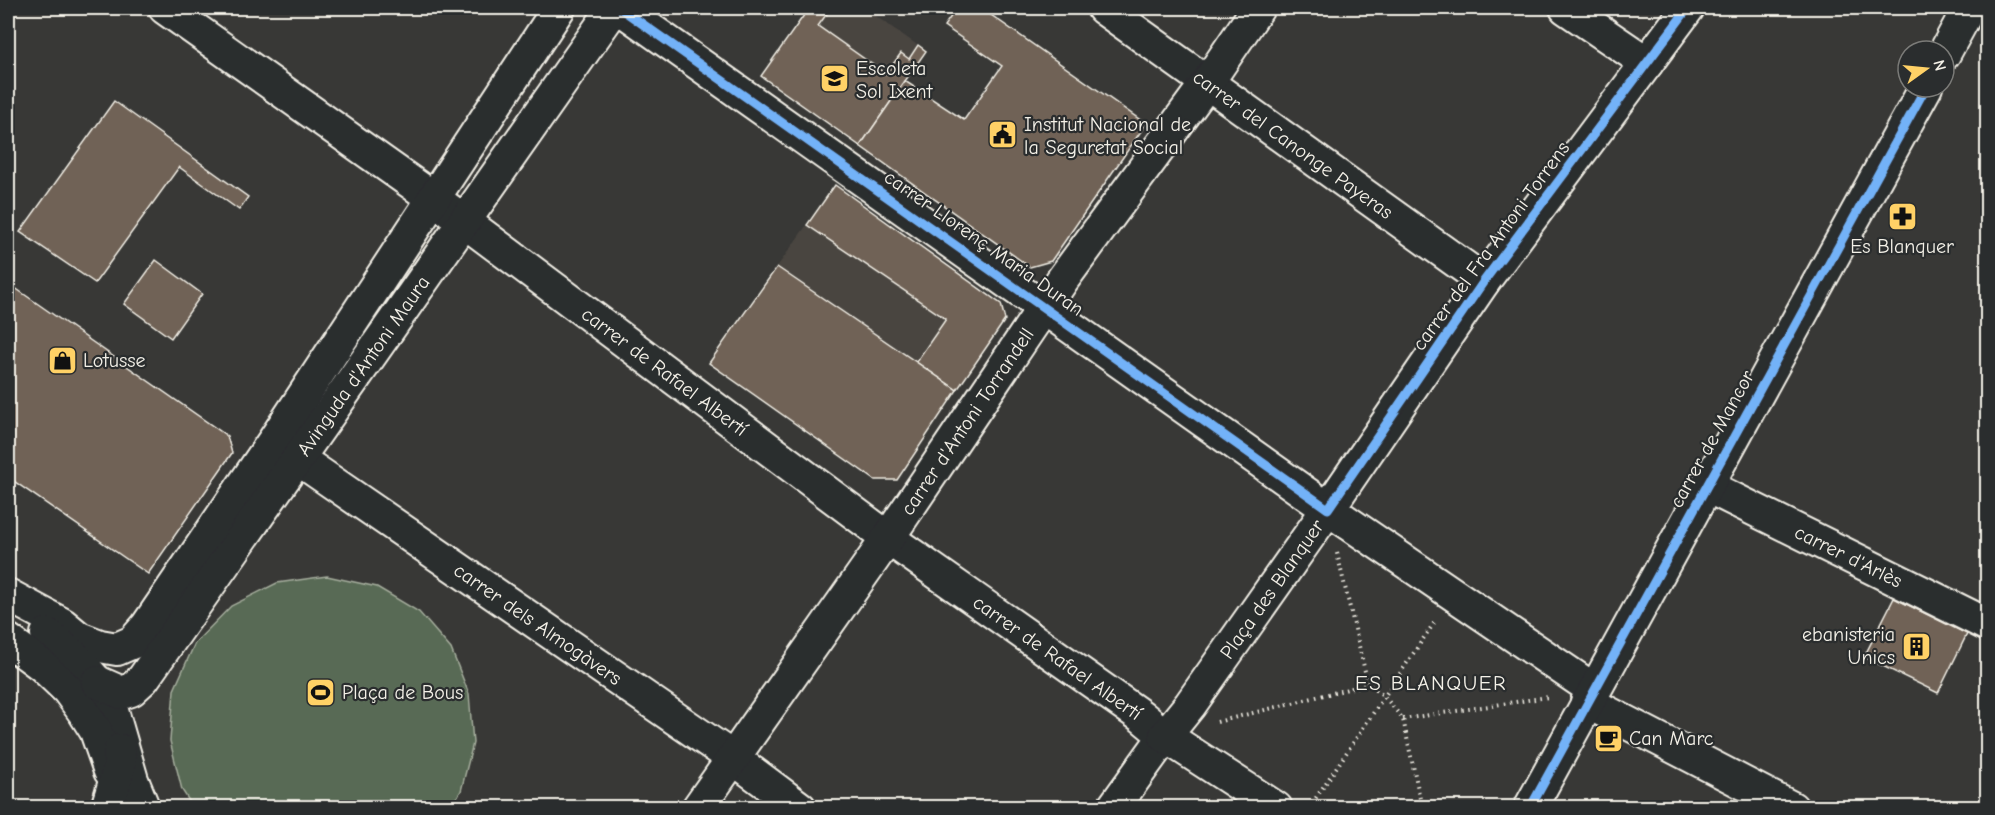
<svg xmlns="http://www.w3.org/2000/svg" width="1995" height="815" viewBox="0 0 1995 815" font-family="'Comic Neue',sans-serif">
  <rect width="100%" height="100%" fill="#383836"/>
  <filter id="ink" filterUnits="userSpaceOnUse"><feTurbulence type="fractalNoise" baseFrequency=".0167" numOctaves="2"/><feDisplacementMap in="SourceGraphic" scale="12" xChannelSelector="R" yChannelSelector="G"/><feConvolveMatrix kernelMatrix="1 2 1 2 8 2 1 2 1" color-interpolation-filters="sRGB"/></filter>
  <g filter="url(#ink)">
    <!-- built -->
    <g fill="#494540">
      <path d="M809,8h55l62,43 -66,95 -99,-70z"/>
      <path d="M835,185l166,119 4,16 -48,70 -180,-123z"/>
    </g>
    <!-- green -->
    <path fill="#586a54" stroke="#a6ae9e" stroke-width="1.5" d="M327,576l50,11 42,25 32,37 18,45 4,49 -12,48 -11,16h-257l-11,-17 -12,-49 4,-51 21,-47 36,-37 46,-23z"/>
    <!-- building -->
    <g fill="#706256" stroke="#f4f1e8" stroke-width="1.5">
      <path d="M809,8h22l-13,18 68,48 15,-21 8,6 9,-14 8,6 -66,95 -99,-70z"/>
      <path d="M957,8h24l165,116 -95,137 -21,6 -170,-121 45,-65 59,39 38,-54 -58,-40z"/>
      <path d="M114,101l134,96 -9,13 -60,-43 -84,116 -75,-51z"/>
      <path d="M835,185l166,119 4,16 -48,70 -41,-28 30,-43 -139,-94z"/>
      <path d="M156,260l46,34 -31,44 -47,-34z"/>
      <path d="M777,267l180,123 -60,90h-22l-166,-117z"/>
      <path d="M8,283l219,153 5,17 -84,121 -140,-97z"/>
      <path d="M1894,598l73,36 -29,59 -74,-36z"/>
    </g>
    <g fill="none" stroke-linecap="round" stroke-linejoin="round">
      <defs>
        <g id="street">
          <path id="s1" d="M165,8l268,190 455,340 253,178 24,20 -52,72"/>
          <path d="M620,8l708,501 156,-228 204,-273"/>
          <path id="s2" d="M1103,8l381,273"/>
          <path d="M1566,8l81,55"/>
          <path d="M1944,54l25,-46"/>
          <path id="s3" d="M281,447l452,311 67,50"/>
          <path id="s4" d="M1707,486l281,139"/>
          <path d="M8,595l54,29 17,14 21,8 17,3 16,-7 14,-16 126,-184 286,-434"/>
          <path d="M47,634l27,22 23,26 13,22 22,76 11,27"/>
          <path d="M8,640l35,26 25,24 16,22 12,19 14,40"/>
          <path id="s5" d="M97,682l25,11 9,-3 12,-11 471,-671"/>
          <path d="M1587,702l205,106"/>
          <path d="M107,808l12,-40 1,-18"/>
          <path id="s6" d="M698,808l190,-270 175,-259 144,-196 51,-75"/>
          <path id="s7" d="M1276,808l-111,-72 25,-31 138,-196 266,181"/>
          <path d="M1530,808l396,-721"/>
        </g>
      </defs>
      <!-- street casing -->
      <use href="#street" stroke="#f4f1e8" stroke-width="36"/>
      <!-- path -->
      <g stroke="#f4f1e8" stroke-width="4" stroke-dasharray="1.5 4.5" stroke-linecap="butt">
        <path d="M1337,553l31,131 16,12 19,23 19,89"/>
        <path d="M1403,719l145,-22"/>
        <path d="M1217,722l151,-38"/>
        <path d="M1309,808l127,-188"/>
      </g>
      <!-- street -->
      <use href="#street" stroke="#2a2d2e" stroke-width="32"/>
      <defs>
        <g id="cycleway">
          <path d="M620,8l708,501 156,-228 204,-273"/>
          <path d="M1530,808l396,-721"/>
        </g>
      </defs>
      <!-- cycleway casing -->
      <use href="#cycleway" stroke="#2a2d2e" stroke-width="13"/>
      <!-- cycleway -->
      <use href="#cycleway" stroke="#73b2f8" stroke-width="9"/>
    </g>
  </g>
  <!-- icons -->
  <defs>
    <symbol id="school-square" viewBox="-11 -11 22 22"><rect x="-9" y="-9" width="18" height="18" rx="4" fill="#ffd166" stroke="#2a2d2e"/><path d="M0-5L7-2L0 1L-7-2ZM-4 1L0 2.5L4 1V4Q0 6-4 4Z" fill="#111"/></symbol>
    <symbol id="civic-square" viewBox="-11 -11 22 22"><rect x="-9" y="-9" width="18" height="18" rx="4" fill="#ffd166" stroke="#2a2d2e"/><path d="M-.6-6.5H3V-4.5H.6V-3L4-1V1h2V6H-6V1h2V-1L-.6-3ZM-1.2 2.5V6h2.4V2.5Z" fill="#111"/></symbol>
    <symbol id="pharmacy-square" viewBox="-11 -11 22 22"><rect x="-9" y="-9" width="18" height="18" rx="4" fill="#ffd166" stroke="#2a2d2e"/><path d="M-2-6h4v4h4v4h-4v4h-4v-4h-4v-4h4Z" fill="#111"/></symbol>
    <symbol id="shop-square" viewBox="-11 -11 22 22"><rect x="-9" y="-9" width="18" height="18" rx="4" fill="#ffd166" stroke="#2a2d2e"/><path d="M-5-2.5h2.3a2.7 3.5 0 0 1 5.4 0H5L5.5 6h-11ZM-1.5-2.5h3a1.5 2.3 0 0 0-3 0Z" fill="#111"/></symbol>
    <symbol id="building-square" viewBox="-11 -11 22 22"><rect x="-9" y="-9" width="18" height="18" rx="4" fill="#ffd166" stroke="#2a2d2e"/><path d="M-4-6H4V6H1V3H-1V6H-4ZM-2.5-4.3h1.7v1.8h-1.7ZM.8-4.3h1.7v1.8H.8ZM-2.5-1h1.7V.8h-1.7ZM.8-1h1.7V.8H.8Z" fill="#111"/></symbol>
    <symbol id="stadium-square" viewBox="-11 -11 22 22"><rect x="-9" y="-9" width="18" height="18" rx="4" fill="#ffd166" stroke="#2a2d2e"/><path d="M0-5a6.5 5 0 1 0 0 10a6.5 5 0 1 0 0-10ZM-3.5-1.8h7v3.6h-7Z" fill="#111"/></symbol>
    <symbol id="cafe-square" viewBox="-11 -11 22 22"><rect x="-9" y="-9" width="18" height="18" rx="4" fill="#ffd166" stroke="#2a2d2e"/><path d="M-5.5-4.5H6V0H3Q3 3.5 0 3.5H-2.5Q-5.5 3.5-5.5 0ZM3-3.2v2h1.7v-2ZM-6 4.5H4V6H-6Z" fill="#111"/></symbol>
  </defs>
  <g fill-rule="evenodd">
    <use href="#school-square" x="818" y="62" width="33" height="33"/>
    <use href="#civic-square" x="986" y="118" width="33" height="33"/>
    <use href="#pharmacy-square" x="1886" y="200" width="33" height="33"/>
    <use href="#shop-square" x="46" y="344" width="33" height="33"/>
    <use href="#building-square" x="1900" y="630" width="33" height="33"/>
    <use href="#stadium-square" x="304" y="676" width="33" height="33"/>
    <use href="#cafe-square" x="1592" y="722" width="33" height="33"/>
  </g>
  <g text-anchor="middle" dominant-baseline="central" stroke-width="4.5" stroke-linejoin="round" paint-order="stroke">
    <!-- poi labels -->
    <g font-size="20" fill="#f4f1e8" stroke="#2a2d2e" text-anchor="start">
      <text x="856" y="68">Escoleta<tspan x="856" dy="23">Sol Ixent</tspan></text>
      <text x="1024" y="124">Institut Nacional de<tspan x="1024" dy="23">la Seguretat Social</tspan></text>
      <text x="1902" y="246" text-anchor="middle">Es Blanquer</text>
      <text x="83" y="360">Lotusse</text>
      <text x="1895" y="634" text-anchor="end">ebanisteria<tspan x="1895" dy="23">Unics</tspan></text>
      <text x="342" y="692">Plaça de Bous</text>
      <text x="1629" y="738">Can Marc</text>
    </g>
    <!-- street labels -->
    <g font-size="20" fill="#f4f1e8" stroke="#2a2d2e">
      <text stroke="none"><textPath href="#s2" startOffset="234">carrer del Canonge Payeras</textPath></text>
      <text transform="translate(984 243) rotate(35)">carrer Llorenç Maria Duran</text>
      <text transform="translate(1491 246) rotate(-54)">carrer del Fra Antoni Torrens</text>
      <text stroke="none"><textPath href="#s5" startOffset="436">Avinguda d'Antoni Maura</textPath></text>
      <text stroke="none"><textPath href="#s1" startOffset="618">carrer de Rafael Albertí</textPath></text>
      <text stroke="none"><textPath href="#s6" startOffset="471">carrer d'Antoni Torrandell</textPath></text>
      <text transform="translate(1712 439) rotate(-61)">carrer de Mancor</text>
      <text stroke="none"><textPath href="#s4" startOffset="158">carrer d'Arlès</textPath></text>
      <text stroke="none"><textPath href="#s7" startOffset="314">Plaça des Blanquer</textPath></text>
      <text stroke="none"><textPath href="#s3" startOffset="312">carrer dels Almogàvers</textPath></text>
      <text stroke="none"><textPath href="#s1" startOffset="1104">carrer de Rafael Albertí</textPath></text>
    </g>
    <!-- neighbourhood labels -->
    <g font-size="21" letter-spacing="1.5" fill="#f4f1e8" stroke="#2a2d2e">
      <text x="1431" y="683">ES BLANQUER</text>
    </g>
  </g>
  <!-- margin -->
  <rect width="1995" height="815" fill="none" stroke="#2a2d2e" stroke-width="30"/>
  <rect x="15" y="15" width="1965" height="785" fill="none" stroke="#f4f1e8" stroke-width="2" filter="url(#ink)"/>
  <!-- north arrow -->
  <g transform="translate(1926 69) rotate(75)"><circle r="28" fill="#2a2d2e" stroke="#7b7b78" stroke-width="1.5"/>
  <path d="M0-4.5L10 22L0 15L-10 22Z" fill="#ffd166"/>
  <text y="-9" font-size="16" font-weight="bold" text-anchor="middle" fill="#f4f1e8">N</text>
  </g>
</svg>
